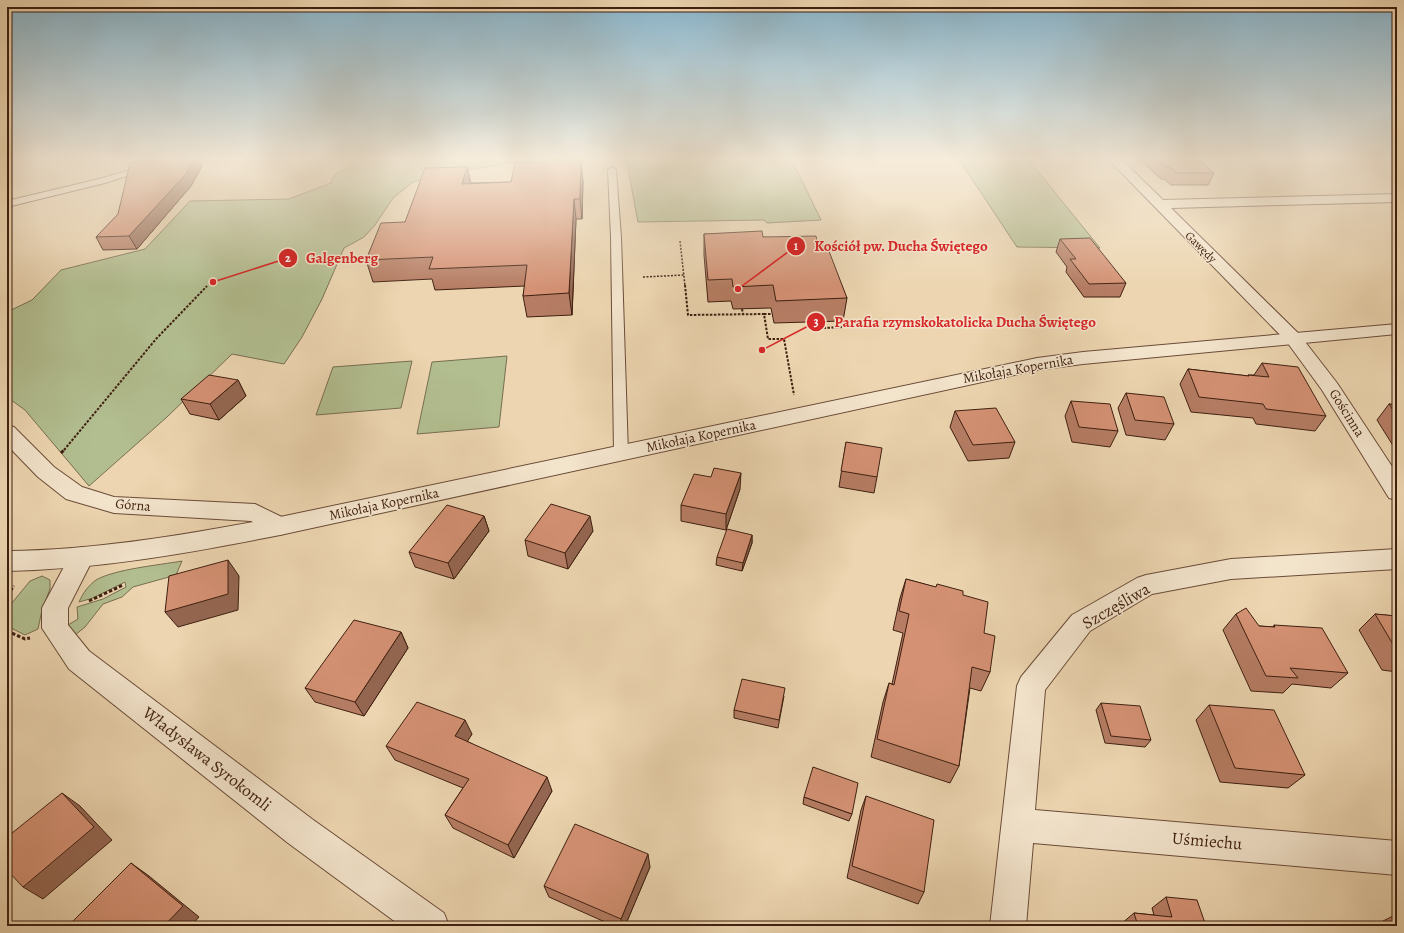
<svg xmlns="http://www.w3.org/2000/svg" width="1404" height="933" viewBox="0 0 1404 933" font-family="Alegreya,serif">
  <rect width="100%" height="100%" fill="#ecd5b0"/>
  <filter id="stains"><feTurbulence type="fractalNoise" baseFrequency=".005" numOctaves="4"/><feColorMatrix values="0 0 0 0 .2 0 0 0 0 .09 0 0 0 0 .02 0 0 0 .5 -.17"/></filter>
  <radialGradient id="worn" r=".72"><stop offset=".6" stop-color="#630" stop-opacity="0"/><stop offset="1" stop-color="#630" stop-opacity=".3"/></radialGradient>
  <!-- green -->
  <g fill="#b2be90" stroke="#786e50">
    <path d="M362,158h230l-76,4 -78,13 -25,7 -20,16 -18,27 -11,12 -20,11 -22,51 -20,38 -18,27 -52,-10 -65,63 -78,69 -64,-76 -18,-13v-85l25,-12 29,-30 84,-21 45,-48 99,-2 42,-16 4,-9 27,-13z"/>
    <path d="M619,158h172l30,62 -54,3 -3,-3 -126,2 -11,-59z"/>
    <path d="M958,158h69l73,90 -83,-1z"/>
    <path d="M507,356l-8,71 -82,7 15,-72z"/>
    <path d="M412,361l-11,47 -85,7 17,-48z"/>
    <path d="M182,561l-6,14 -43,12 -11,10 -19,7 -18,23 -10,8 -7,-10 10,-6 -1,-12 26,-8 23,-12 -1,-5 -32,16 -14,4c4,-9 9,-16 17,-22 19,-11 64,-15 86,-19z"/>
    <path d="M42,576l8,4v9l-8,21 -4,19 -13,6 -18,-9v-17l23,-28z"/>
  </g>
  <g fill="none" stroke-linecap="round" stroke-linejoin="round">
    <defs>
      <g id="service">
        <path d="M171,158h12l-78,25 -98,24v-6l92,-22z"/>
        <path d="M612,167l4,3 5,67 7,217 -2,3h-10l-2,-3 -3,-217 -3,-67z"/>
      </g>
      <g id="minor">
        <path d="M1107,158h13l43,42 234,-6v8l-226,6 128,126 38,49 60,91v26l-8,-2 -67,-108 -35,-48z"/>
        <path d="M7,425l7,2 40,40 28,20 32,10 141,7 33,16 4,6 -4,6 -8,3 -29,-14 -137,-8 -48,-14 -28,-22 -31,-32z"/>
        <path d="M82,547l9,3 3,7 -26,51v17l21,26 223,168 132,94 5,13h-48l-113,-83 -219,-174 -27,-41v-20l31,-58z"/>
        <path d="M1397,549v20l-166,10 -79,15 -62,37 -45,59 -10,120 362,31v34l-364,-32 -7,83h-36l27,-240 4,-9 51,-62 65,-37 9,-3 85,-16z"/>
      </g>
      <path id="tertiary" d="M1397,324v10l-314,30 -46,6 -757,165c-91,18 -180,34 -273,36v-20c92,-1 182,-17 273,-34l757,-159 46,-6z"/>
    </defs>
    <!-- service casing -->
    <use href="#service" stroke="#6a4c37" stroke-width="2"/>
    <!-- minor casing -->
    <use href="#minor" stroke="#6a4c37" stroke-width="2"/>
    <!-- tertiary casing -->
    <use href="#tertiary" stroke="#6a4c37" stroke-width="2"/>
    <!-- path-far2 -->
    <g stroke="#3f1f0f" stroke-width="1.5" stroke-dasharray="2 1.5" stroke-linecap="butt">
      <path d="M680,241l5,45"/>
      <path d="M643,277l41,-2"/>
    </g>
    <!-- path-far1 -->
    <g stroke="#3f1f0f" stroke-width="2" stroke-dasharray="2.5 1.5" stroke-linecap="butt">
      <path d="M685,285l3,30 76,-1 4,25h16l10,56"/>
      <path d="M742,309l1,5"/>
      <path d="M764,314h11"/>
      <path d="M809,321l15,7 19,-1"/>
      <path d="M64,450l92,-111 51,-53"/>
    </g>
    <!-- path -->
    <g stroke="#3f1f0f" stroke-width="3" stroke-dasharray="3.5 2" stroke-linecap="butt">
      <path d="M61,453l4,-4"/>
      <path d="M7,595l7,-9"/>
      <path d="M89,601l34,-16"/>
      <path d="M7,631l18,8 5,-1"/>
    </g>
    <!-- service -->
    <use href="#service" fill="#f3e4cc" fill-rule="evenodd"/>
    <!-- minor -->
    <use href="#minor" fill="#f3e4cc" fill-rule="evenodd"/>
    <!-- tertiary -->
    <use href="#tertiary" fill="#f3e4cc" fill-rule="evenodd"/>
  </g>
  <!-- wall -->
  <g fill="#b67d64" stroke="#3f1f0f">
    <path d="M1138,158h58l18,15 -6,12h-37l-7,-6h-3z"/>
    <path d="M202,166l-11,20 -54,63 -34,1 -7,-13z"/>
    <path d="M467,167l4,16 112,-3 -1,39h-6l-4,96 -45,2 -4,-21 2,-10 -90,4 -3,-11 -59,3 -7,-22 39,-38z"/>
    <path d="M704,234l59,3 55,9 29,52 -4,23 -69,2 -3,-15 -38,1 -2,-8 -23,1 -4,-47z"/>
    <path d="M1060,239l66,44 -6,14h-36l-18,-25 1,-5 -11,-15z"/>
    <path d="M1262,363l64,53 -11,15 -59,-7 -3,-6 -62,-6 -11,-28 8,-15 60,7v-1h6z"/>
    <path d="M238,380l8,16 -27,24 -29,-6 -9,-15z"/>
    <path d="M1126,393l48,31 -9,16 -39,-5 -8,-27z"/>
    <path d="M1071,401l47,30 -8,16 -38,-5 -7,-26z"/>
    <path d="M1389,404l8,1v47l-20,-32z"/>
    <path d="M955,411l60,31 -6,16 -41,3 -18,-34z"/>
    <path d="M846,442l31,35 -3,16 -35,-6z"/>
    <path d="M740,489l-14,41 -45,-9v-16z"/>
    <path d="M484,516l5,15 -35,48 -39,-12 -6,-15z"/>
    <path d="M593,531l-25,38 -40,-13 -3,-16z"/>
    <path d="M752,535v8l-10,28 -26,-6 1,-8z"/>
    <path d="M906,579l57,16 21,38 6,39 -9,19 -11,-3 -11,78 -9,17 -79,-26 12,-55 6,-19 3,1 11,-51 -10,-3 7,-32z"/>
    <path d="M1397,613v59l-15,-2 -23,-40 16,-16 19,2z"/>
    <path d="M1236,614l23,12 14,1 1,-2 74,48 -17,15 -39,-4 -9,9 -32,-2 -28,-61z"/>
    <path d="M401,632l7,16 -44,68 -49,-14 -10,-14z"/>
    <path d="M784,696l-6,32 -44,-10v-8z"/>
    <path d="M1101,703l50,37 -6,7 -40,-4 -9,-33z"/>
    <path d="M1209,705l96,70 -17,13 -68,-6 -24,-62z"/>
    <path d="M472,734l-5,7 85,50 -38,67 -61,-30 -8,-13 18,-27 -68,-28 -9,-14z"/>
    <path d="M866,796l58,96 -6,12 -71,-26 14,-68z"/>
    <path d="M804,797l48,17 -3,7 -46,-17z"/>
    <path d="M650,867l-25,59h-11l-65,-29 -5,-11z"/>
    <path d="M1166,897l40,29h-85v-2l13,-11 20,2 -2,-7z"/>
    <path d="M1397,914v12h-11l-3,-5z"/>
  </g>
  <!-- shaded-wall -->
  <g fill="#946651" stroke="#3f1f0f">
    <path d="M194,158h4l4,8 -11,20 -54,63 -8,-13z"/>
    <path d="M581,161l2,19 -1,39 -2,-20z"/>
    <path d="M467,167l4,19 -9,-2z"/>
    <path d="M574,199l2,20 -4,96 -3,-22z"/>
    <path d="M238,380l8,16 -27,24 -9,-16z"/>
    <path d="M741,473l-1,16 -14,41v-16z"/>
    <path d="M484,516l5,15 -35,48 -6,-16z"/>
    <path d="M590,516l3,15 -25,38 -3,-16z"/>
    <path d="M752,535v8l-10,28 1,-8z"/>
    <path d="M228,560l11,16 -1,34 -60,17 -13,-15z"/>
    <path d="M401,632l7,16 -44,68 -9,-14z"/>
    <path d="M465,720l7,14 -10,16 -7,-14z"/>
    <path d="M547,777l5,14 -38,67 -6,-13z"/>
    <path d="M62,793l18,13 32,34 -69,59 -20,-12z"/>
    <path d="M648,854l2,13 -25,59h-3l-1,-7z"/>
    <path d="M131,863l18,13 50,41 -8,9h-27z"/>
  </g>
  <!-- building -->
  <g fill="#d49174" stroke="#3f1f0f">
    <path d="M169,158h25l-8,16 -57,62 -33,1 22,-23 12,-51z"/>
    <path d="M1156,158h40l18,15h-37l-7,-6h-4z"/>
    <path d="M581,161l-1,38h-6l-5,94 -46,3 4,-31 -98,4 4,-12 -67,3 15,-37 24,-1 20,-54 42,-1 -5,17 49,-2 4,-19z"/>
    <path d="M762,231l1,6 53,-1 2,10h9l20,52 -71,3 -3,-16 -40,2 -1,-8 -24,1 -4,-46z"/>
    <path d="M1090,238l36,45 -37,1 -19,-25h6l-16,-20z"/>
    <path d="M1262,363l36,4 28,49 -60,-7 -3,-5 -64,-7 -11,-28 61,7 -1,-1 21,2z"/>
    <path d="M209,375l29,5 -28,24 -29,-5z"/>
    <path d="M1126,393l38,4 10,27 -39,-4z"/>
    <path d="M1071,401l39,3 8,27 -39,-4z"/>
    <path d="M1389,404l8,1v11z"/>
    <path d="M996,408l19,34 -42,3 -18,-34z"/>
    <path d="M846,442l36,6 -5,29 -36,-6z"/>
    <path d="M714,468l27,5 -15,41 -45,-9 13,-31 17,3z"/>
    <path d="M551,504l39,12 -25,37 -40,-13z"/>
    <path d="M447,505l37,11 -36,47 -39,-11z"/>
    <path d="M727,529l25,6 -9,28 -26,-6z"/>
    <path d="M228,560v34l-63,18 4,-36z"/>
    <path d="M906,579l30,8 1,-3 26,7v4l25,7 -4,31 11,3 -5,36 -18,-5 -13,99 -82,-27 12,-56 5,2 15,-71 -10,-3z"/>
    <path d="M1246,608l13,18 16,1 -1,-2 48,3 26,45 -58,-5 8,10 -32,-2 -30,-62z"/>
    <path d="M1375,614l22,2v35z"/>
    <path d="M354,620l47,12 -46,70 -50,-14z"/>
    <path d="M742,679l43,9 -6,32 -45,-10z"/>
    <path d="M417,702l48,18 -10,16 92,41 -39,68 -63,-30 24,-36 -83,-33z"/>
    <path d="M1101,703l39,3 11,34 -40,-4z"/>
    <path d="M1209,705l65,5 31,65 -70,-7z"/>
    <path d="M813,767l45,16 -6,31 -48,-17z"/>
    <path d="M62,793l32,34 -71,60 -16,-17v-33z"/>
    <path d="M866,796l68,24 -10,72 -72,-26z"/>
    <path d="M575,824l73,30 -27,65 -77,-33z"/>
    <path d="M131,863l52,43 -19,20h-96z"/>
    <path d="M1166,897l31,3 9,26h-68l-4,-13 38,4z"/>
  </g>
  <!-- sky -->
  <linearGradient id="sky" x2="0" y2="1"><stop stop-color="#88b6ce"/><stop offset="0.55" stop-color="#f6ecdb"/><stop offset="1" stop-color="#f6ecdb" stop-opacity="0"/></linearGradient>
  <rect width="1404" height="288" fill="url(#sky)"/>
  <g text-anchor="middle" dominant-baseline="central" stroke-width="3" stroke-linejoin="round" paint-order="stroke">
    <!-- far-street labels -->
    <g font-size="12" fill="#3f1f0f" stroke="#f3e4cc">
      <text transform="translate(1201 247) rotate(45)">Gawędy</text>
    </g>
    <!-- street labels -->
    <g font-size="14" fill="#3f1f0f" stroke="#f3e4cc">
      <text transform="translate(1018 369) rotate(-10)">Mikołaja Kopernika</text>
      <text transform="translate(1347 413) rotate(58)">Gościnna</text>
      <text transform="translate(701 436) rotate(-12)">Mikołaja Kopernika</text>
      <text transform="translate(384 504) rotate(-12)">Mikołaja Kopernika</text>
      <text transform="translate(133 505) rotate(5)">Górna</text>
    </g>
    <!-- near-street labels -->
    <g font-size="17" fill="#3f1f0f" stroke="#f3e4cc">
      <text transform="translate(1116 606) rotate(-30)">Szczęśliwa</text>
      <text transform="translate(207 759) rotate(38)">Władysława Syrokomli</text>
      <text transform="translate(1207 841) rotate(5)">Uśmiechu</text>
    </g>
  </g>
  <!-- callouts -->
  <path fill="none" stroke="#d62828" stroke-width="1.5" d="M738 289L796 246M213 282L288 258M762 350L816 322"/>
  <g fill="#d62828" stroke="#f3e4cc" stroke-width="1.5">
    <circle cx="738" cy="289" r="4"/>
    <circle cx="213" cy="282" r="4"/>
    <circle cx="762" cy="350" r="4"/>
    <circle cx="796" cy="246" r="10"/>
    <circle cx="288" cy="258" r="10"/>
    <circle cx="816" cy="322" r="10"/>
  </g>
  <g font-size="12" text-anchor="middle" font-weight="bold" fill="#fff">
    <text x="796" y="250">1</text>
    <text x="288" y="262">2</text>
    <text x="816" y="326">3</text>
  </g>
  <g font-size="15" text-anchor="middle" font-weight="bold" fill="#d62828" stroke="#f3e4cc" stroke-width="3" stroke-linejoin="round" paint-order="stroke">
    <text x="901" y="251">Kościół pw. Ducha Świętego</text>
    <text x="342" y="263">Galgenberg</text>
    <text x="965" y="327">Parafia rzymskokatolicka Ducha Świętego</text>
  </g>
  <!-- margin -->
  <rect width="1404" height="933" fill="none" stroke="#ecd5b0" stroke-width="24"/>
  <rect x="8" y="8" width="1388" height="917" fill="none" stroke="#3f1f0f" stroke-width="2"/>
  <rect x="12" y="12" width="1380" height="909" fill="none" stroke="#3f1f0f"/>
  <rect width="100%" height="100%" filter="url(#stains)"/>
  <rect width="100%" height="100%" fill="url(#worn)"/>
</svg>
